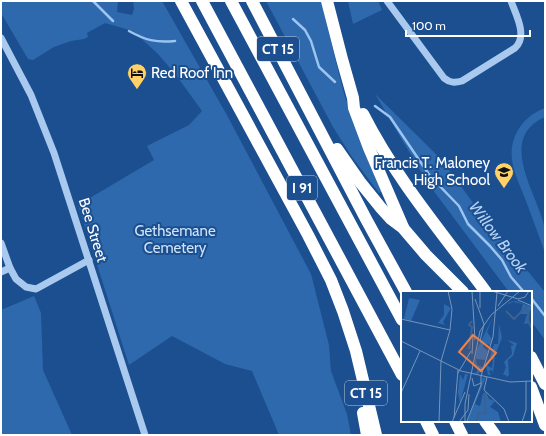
<svg xmlns="http://www.w3.org/2000/svg" width="546" height="436" viewBox="0 0 546 436" font-family="Cabin,sans-serif">
  <rect width="100%" height="100%" fill="#1b4f8f"/>
  <!-- green -->
  <g fill="#2e69ad">
    <path d="M1,1h117l-1,11 15,3 2,-6 -1,-8h29l66,116 83,157 18,71 2,26 16,43 4,21h-72l-27,-64 -27,-7 -53,-28 -43,29 -51,-160 76,-45 -7,-14 42,-21 13,-14 -26,-36 -18,-21 -25,-23 -28,-8 -18,10 1,4 -4,2 -13,2 -17,6 -21,13 -5,-1 -27,-46z"/>
    <path d="M266,1h55l22,89 10,32 29,69 -3,2 -27,-36 -19,-30z"/>
    <path d="M348,1h30l4,9 -29,14z"/>
    <path d="M375,94l67,66 42,58 61,74v48l-14,-19v-29h-22l-82,-110z"/>
    <path d="M545,108v9c-48,21 -9,75 -1,108 2,8 1,19 1,28 -6,-18 -13,-35 -19,-52 -5,-13 -12,-27 -14,-41 -3,-23 11,-44 33,-52z"/>
    <path d="M34,296l7,17 2,57 29,65h-71v-125z"/>
  </g>
  <g fill="none" stroke-linecap="round" stroke-linejoin="round">
    <!-- stream -->
    <g stroke="#9cc4f0" stroke-width="2.5">
      <path d="M93,1l20,20"/>
      <path d="M293,19l12,11 6,11 8,26 16,15"/>
      <path d="M129,31c16,9 27,12 46,10"/>
      <path d="M375,106l15,11 40,59 29,30 9,18 22,22 12,14 9,17 13,15"/>
      <path d="M531,298l14,18"/>
    </g>
    <!-- minor -->
    <g stroke="#a9c9ee" stroke-width="7">
      <path d="M387,1l57,77c6,5 11,5 18,3l53,-33c13,-12 1,-33 -4,-47"/>
      <path d="M1,38l30,57 23,58 91,282"/>
      <path d="M1,243l9,25 6,11 10,8 10,2 53,-29"/>
      <path d="M1,272l9,-4"/>
    </g>
    <!-- highway -->
    <g stroke="#fff" stroke-width="12">
      <path d="M181,1l127,234 23,45 12,31 13,40 20,84"/>
      <path d="M202,1l200,374"/>
      <path d="M231,1l171,319"/>
      <path d="M252,1l114,218 40,73"/>
      <path d="M327,1l15,58 11,39 1,10 15,40 34,79"/>
      <path d="M363,114c33,65 80,120 123,178"/>
      <path d="M337,149l23,33 21,26 10,11 12,9 23,27 37,37"/>
      <path d="M531,357l14,27"/>
      <path d="M531,387l14,38"/>
      <path d="M363,413l4,22"/>
      <path d="M426,421l7,14"/>
      <path d="M455,421l7,14"/>
      <path d="M485,421l10,14"/>
    </g>
  </g>
  <!-- icons -->
  <defs>
    <symbol id="hotel-pin" viewBox="-11 -11 22 30"><path d="M0 17L-7.5 6A9.5 9.5 0 1 1 7.5 6Z" fill="#ffd166" stroke="#1b4f8f"/><path d="M-6-4.5h1.5V1H6V5H4.5V3h-9V5H-6ZM-4 0a1.8 1.8 0 1 1 3.6 0ZM.5 0V-2.5h3Q6-2.5 6 0Z" fill="#111"/></symbol>
    <symbol id="school-pin" viewBox="-11 -11 22 30"><path d="M0 17L-7.5 6A9.5 9.5 0 1 1 7.5 6Z" fill="#ffd166" stroke="#1b4f8f"/><path d="M0-5L7-2L0 1L-7-2ZM-4 1L0 2.5L4 1V4Q0 6-4 4Z" fill="#111"/></symbol>
  </defs>
  <g fill-rule="evenodd">
    <use href="#hotel-pin" x="126" y="62" width="22" height="30"/>
    <use href="#school-pin" x="493" y="161" width="22" height="30"/>
  </g>
  <g text-anchor="middle" dominant-baseline="central" stroke-width="4" stroke-linejoin="round" paint-order="stroke">
    <!-- shield labels -->
    <g fill="#1b4f8f" stroke="#bbcadd" stroke-width="1">
      <rect x="257" y="37" width="42" height="24" rx="3"/>
      <rect x="287" y="176" width="30" height="24" rx="3"/>
      <rect x="345" y="381" width="42" height="24" rx="3"/>
    </g>
    <g font-size="14" font-weight="bold" fill="#fff">
      <text x="278" y="49">CT 15</text>
      <text x="302" y="188">I 91</text>
      <text x="366" y="393">CT 15</text>
    </g>
    <!-- poi labels -->
    <g font-size="15" fill="#fff" stroke="#1b4f8f" text-anchor="start">
      <text x="151" y="73">Red Roof Inn</text>
      <text x="490" y="163" text-anchor="end">Francis T. Maloney<tspan x="490" dy="17">High School</tspan></text>
    </g>
    <!-- street labels -->
    <g font-size="15" fill="#fff" stroke="#1b4f8f">
      <text transform="translate(93 230) rotate(73)">Bee Street</text>
    </g>
    <!-- park labels -->
    <g font-size="15" fill="#cfe3fa" stroke="#1b4f8f">
      <text x="175" y="231">Gethsemane<tspan x="175" dy="17">Cemetery</tspan></text>
    </g>
    <!-- water labels -->
    <g font-size="16" font-style="italic" fill="#b5d3f5" stroke="#1b4f8f">
      <text transform="translate(498 237) rotate(53)">Willow Brook</text>
    </g>
  </g>
  <!-- overview -->
  <g transform="translate(401 291)">
    <rect width="131" height="131" fill="#1b4f8f"/>
    <path d="M8,7l11,2 -9,21 -7,-2zM115,10l16,6 -4,8 2,8 -6,1 3,-10h-7l3,-10 -10,-2 -7,3 4,-3zM43,13l7,4 -8,14 2,3 -7,-2 6,-8zM92,26l-6,15 5,7 -2,6 -6,-2 -1,4 5,4 -3,9 -9,-1 1,6 5,2 -1,4 -3,3 -5,-1 4,-1v-6h-3l3,-17zM98,33l3,14 -7,17 -2,19 -1,-4 -3,1 2,4h-3l-2,-10 6,3 1,-8 -3,-3 4,-13h4zM106,49l10,3 -4,13 -5,4 1,15 -3,2v-2h-3l3,-8 -2,-5 8,-8 -1,-8 3,-1zM59,83l3,6 2,-6h3l-8,29 -2,-11zM85,86l-11,27 5,2 3,-13 3,-1 3,7 6,2 -5,6 8,5 3,10h-34l16,-44z" fill="#2e69ad"/>
    <path fill="none" stroke="#3c6290" stroke-width="2" d="M123,17l5,4 -1,9 4,8M105,20l8,8 13,-13M68,58l3,-22 -3,-2 3,-4M75,131l3,-9h7l-2,-20"/>
    <path fill="none" stroke="#7695bc" stroke-width="1" d="M47,0l4,18 -2,21M71,0l3,49M79,0v17M91,0l26,8 7,-2 4,-6M74,8l9,25 -4,17M117,9l14,6M97,15l10,-15M0,28l49,11 -9,31 -2,61M0,50l60,30 49,11 22,-1M71,63l1,-18M57,82l13,-22M80,85l12,-39 4,-45M86,86l-3,13 20,19 5,13M71,87l2,8 7,-3M0,102l19,-42M53,127l4,-48M66,130l14,-36v-9M51,131l13,-30M58,131l9,-12 1,-16M64,131v-18l15,-73 11,-16 29,-24M121,131l4,-12v-29"/>
    <path fill="#ee8249" fill-opacity="0.15" stroke="#ee8249" stroke-width="2" d="M72,44l23,18 -15,18 -22,-19z"/>
    <rect width="131" height="131" fill="none" stroke="#fff" stroke-width="2"/>
  </g>
  <!-- border -->
  <rect width="546" height="436" fill="none" stroke="#ffffff" stroke-width="4"/>
  <!-- scale -->
  <path d="M406 30v6h124v-6" fill="none" stroke="#ffffff" stroke-width="2"/>
  <text x="412" y="30" font-size="12" fill="#ffffff" stroke="#1b4f8f" stroke-width="3" paint-order="stroke">100 m</text>
</svg>
